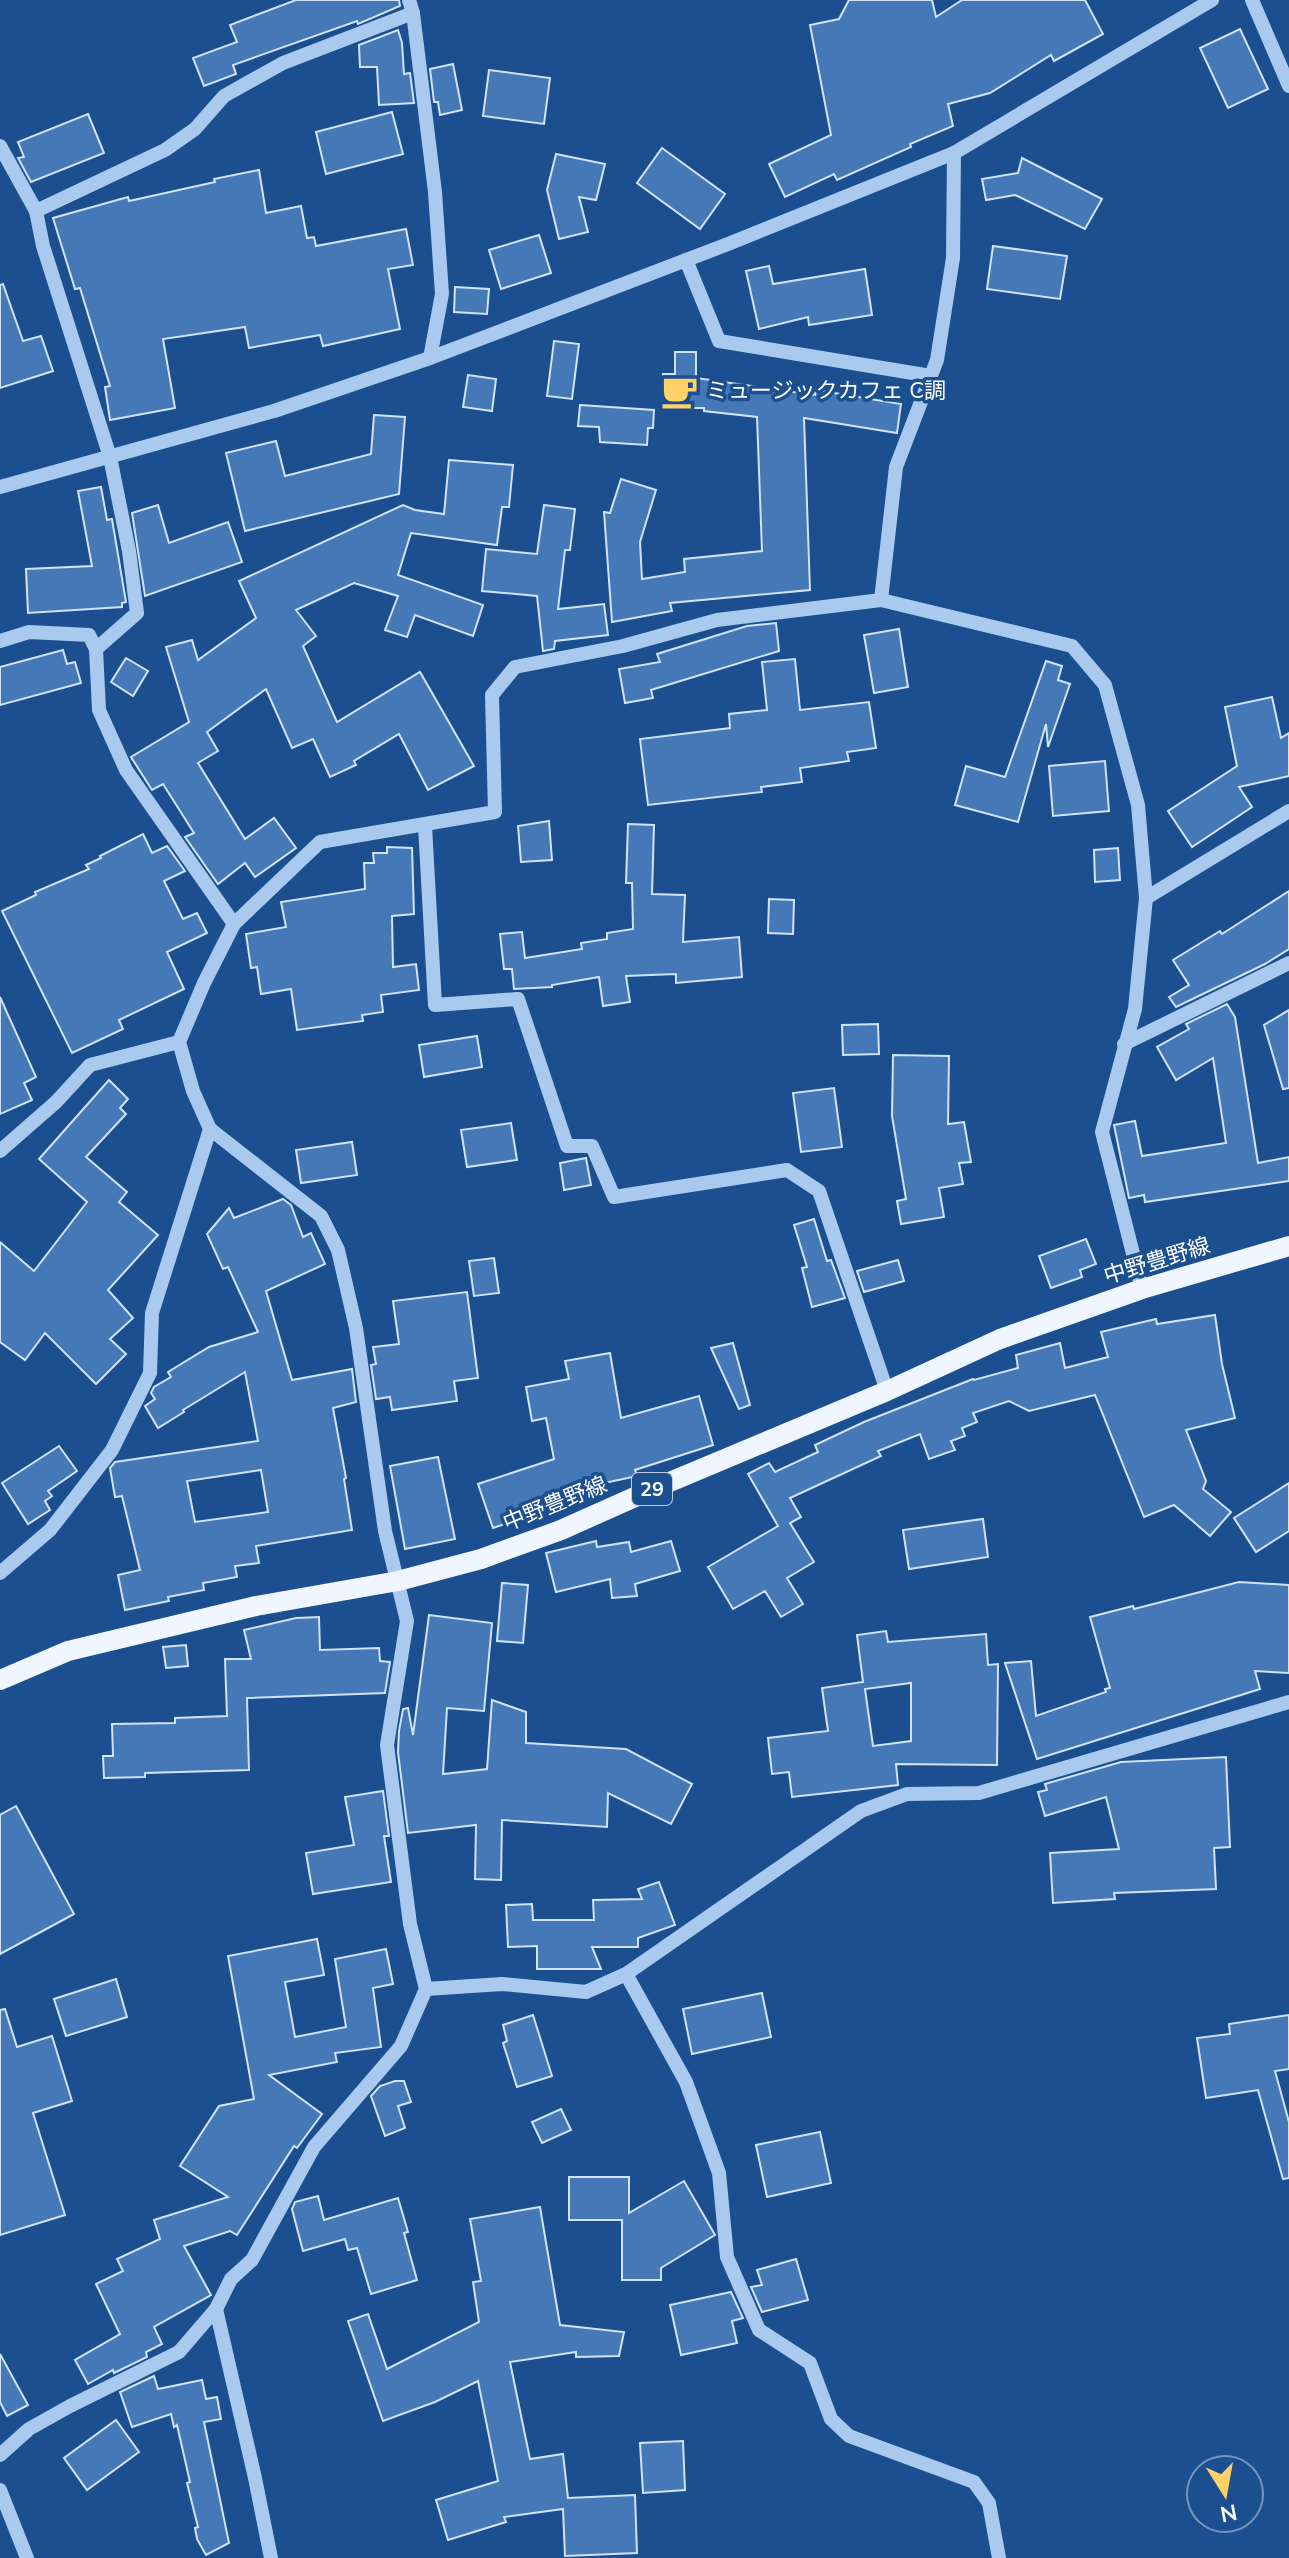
<svg xmlns="http://www.w3.org/2000/svg" width="1289" height="2558" viewBox="0 0 1289 2558" font-family="'Nunito Sans','Noto Sans JP',sans-serif">
  <rect width="100%" height="100%" fill="#1b4f8f"/>
  <!-- building -->
  <g fill="#4478b7" stroke="#cfe3fa" stroke-width="2" fill-rule="evenodd">
    <path d="M296,0h103l1,6 -42,18 -1,-3 -124,44 3,9 -32,12 -11,-28 44,-16 -7,-17z"/>
    <path d="M849,0h83l4,17 26,-17h123l18,34 -49,27 -3,-6 -61,38 -42,11 5,22 -43,18 1,3 -74,33 -3,-6 -49,23 -16,-33 62,-29 -21,-110 29,-6z"/>
    <path d="M1240,29l28,60 -40,19 -28,-60z"/>
    <path d="M398,30l4,13 2,31 6,-1 4,30 -35,2 -2,-38h-17l-1,-22z"/>
    <path d="M453,64l9,46 -22,5 -2,-13h-4l-4,-33z"/>
    <path d="M489,70l61,8 -6,46 -61,-8z"/>
    <path d="M392,112l11,42 -77,20 -10,-42z"/>
    <path d="M88,114l16,39 -73,29 -13,-24 6,-1 -6,-15z"/>
    <path d="M662,148l63,46 -25,35 -63,-46z"/>
    <path d="M556,154l49,10 -9,36 -17,-3 9,35 -29,7 -12,-49z"/>
    <path d="M1022,158l80,41 -17,30 -70,-34 -29,5 -4,-21 36,-6z"/>
    <path d="M259,170l7,43 35,-7 6,32 7,-1 2,9 90,-17 7,36 -25,4 12,60 -77,17 -3,-11 -71,13 -4,-21 -82,12 12,69 -65,12 -5,-33 5,-1 -30,-98 -5,1 -22,-71 75,-21 1,4 86,-19 -1,-3z"/>
    <path d="M539,235l12,38 -50,16 -12,-39z"/>
    <path d="M993,246l74,10 -7,43 -73,-10z"/>
    <path d="M769,266l4,18 92,-15 7,46 -63,10 -1,-8 -49,12 -13,-58z"/>
    <path d="M3,284l20,57 18,-5 12,35 -53,17v-103z"/>
    <path d="M455,287l34,2 -2,25 -33,-2z"/>
    <path d="M554,341l25,3 -7,55 -25,-3z"/>
    <path d="M675,352h21v26l119,17 1,-5 85,14 -4,29 -93,-15 6,172 -140,13 2,8 -60,11 -8,-110 6,1 11,-34 35,11 -16,52 2,37 43,-7 -1,-13 78,-8 -5,-134 -53,-6v-3h-40l-1,-34h12z"/>
    <path d="M468,375l28,4 -4,32 -29,-4z"/>
    <path d="M580,405l74,5 -1,18h-5l-1,17 -47,-3 -1,-15 -21,-1z"/>
    <path d="M374,415l31,2 -6,77 -154,37 -19,-78 50,-12 9,35 86,-22z"/>
    <path d="M449,460l64,5 -4,42h-7l-5,38 -86,-12 -13,42 85,30 -10,31 -58,-21 -8,22 -22,-7 13,-34 -44,-13 -58,27 20,26 -13,10 34,76 83,-50 54,94 -46,24 -29,-56 -45,27 2,4 -26,12 -17,-38 -21,9 -26,-59 -59,43 11,19 -20,12 47,76 29,-21 22,30 -41,29 -10,-14 -27,21 -33,-47 9,-4 -31,-49 -11,6 -21,-33 58,-35 -23,-75 26,-7 6,20 58,-42 -17,-37 164,-76 12,5 29,4z"/>
    <path d="M101,487l6,33 5,-1 14,83 -4,1v4l-94,6 -2,-44 66,-3 -14,-75z"/>
    <path d="M158,505l11,38 59,-21 14,40 -97,34 -13,-83z"/>
    <path d="M544,505l31,4 -5,41h-5l-7,59 46,-5 4,31 -53,6 -1,8 -11,2 -6,-55 -55,-5 4,-42 51,5z"/>
    <path d="M776,623l3,28 -128,39 2,8 -28,5 -6,-34 41,-7 -3,-8 90,-28z"/>
    <path d="M899,629l9,58 -34,6 -10,-58z"/>
    <path d="M63,650l4,14 8,-2 6,21 -81,22v-38z"/>
    <path d="M126,658l22,13 -15,25 -22,-14z"/>
    <path d="M795,659l5,51 69,-8 7,46 -29,4 2,9 -49,7 2,14 -41,5 1,5 -114,13 -8,-66 90,-11 -1,-14 38,-4 -5,-48z"/>
    <path d="M1046,661l16,5 -4,14 12,4 -22,63 -2,-23 -28,98 -63,-17 11,-39 39,11z"/>
    <path d="M1272,697l9,41 8,-5v43l-50,11 13,20 -60,40 -24,-36 69,-45 -12,-59z"/>
    <path d="M1105,761l4,50 -56,5 -4,-50z"/>
    <path d="M549,821l3,39 -31,2 -3,-36z"/>
    <path d="M628,824l26,1 -2,69 33,1 -2,47 56,-5 3,40 -66,6v-9l-50,2 4,26 -27,4 -4,-29 -47,8v2l-38,2 -2,-20h-8l-4,-35 22,-2 3,26 57,-9 -1,-6 26,-4v-6l26,-4 -1,-46h-6z"/>
    <path d="M143,834l9,19 15,-7 18,25 -21,10 19,38 14,-6 10,20 -40,19 17,37 -65,31 4,9 -51,24 -70,-142 34,-16 -1,-3 54,-23 -3,-4 15,-7 -1,-2z"/>
    <path d="M387,847l25,1 2,66 -22,2 1,51 23,-3 3,26 -38,5 2,17 -21,3 1,6 -66,9 -6,-41 -30,5 -4,-27 -6,1 -5,-34 40,-7 -5,-25 84,-13 -1,-26h10l-1,-10h14z"/>
    <path d="M1118,848l2,32 -25,2 -1,-32z"/>
    <path d="M1289,891v58l-24,15 -89,43 -7,-10 20,-12 -16,-25 47,-29 2,3z"/>
    <path d="M769,899l25,1 -1,34 -25,-1z"/>
    <path d="M0,997l36,80 -12,6 8,17 -32,14z"/>
    <path d="M1227,1004l8,13 23,146 31,-6v24l-144,21 -1,-7 -15,3 -15,-73 21,-4 7,35 84,-13 -13,-85 -37,22 -19,-33 32,-18 -3,-5z"/>
    <path d="M1289,1010v78l-6,1 -19,-64z"/>
    <path d="M878,1024l1,30 -36,1 -1,-30z"/>
    <path d="M477,1036l5,31 -58,10 -5,-32z"/>
    <path d="M893,1055l56,1 -1,68 16,-2 7,40 -12,1 4,21 -24,4 5,29 -43,7 -4,-23 9,-2 -14,-83z"/>
    <path d="M109,1080l19,19 -8,9 6,6 -40,43 41,35 -8,10 39,33 -50,55 25,28 -23,21 16,15 -30,30 -51,-51 -20,27 -25,-18v-100l34,29 53,-69 -48,-43z"/>
    <path d="M834,1088l8,59 -41,5 -8,-59z"/>
    <path d="M511,1123l6,37 -50,7 -6,-37z"/>
    <path d="M352,1142l5,33 -56,8 -5,-33z"/>
    <path d="M586,1158l5,27 -27,5 -4,-27z"/>
    <path d="M283,1199l8,6 12,32 8,-4 14,31 -59,27 26,89 60,-11 4,33 -23,6 13,70 -2,1 8,51 -96,16 3,17 -24,3 2,11 -34,6 1,7 -36,7 1,4 -44,9 -7,-35 22,-5 -18,-74 -7,1 -5,-29 5,-6 143,-21 -13,-69 -62,38 1,2 -26,16 -13,-22 10,-7 -4,-6 3,-6 17,-10 -3,-5 41,-25 49,-15 -30,-65 -5,2 -16,-35 22,-26 5,10zM261,1470l7,42 -73,10 -8,-41z"/>
    <path d="M814,1219l13,42 4,-1 14,38 -33,9 -10,-39 5,-1 -13,-42z"/>
    <path d="M1086,1239l10,25 -16,6 2,7 -31,11 -12,-32z"/>
    <path d="M494,1258l5,35 -25,3 -5,-35z"/>
    <path d="M898,1260l6,21 -40,11 -7,-21z"/>
    <path d="M467,1292l11,86 -24,3 3,20 -65,9 -2,-13 -14,2 -5,-34 5,-1 -3,-17 26,-3 -6,-43z"/>
    <path d="M1215,1315l7,49 13,54 -49,12 20,51 -3,8 28,23 -21,24 -36,-31 -30,12 -49,-122 -66,16 -20,-10 -36,12 4,9 -15,6 3,8 -14,5 4,9 -26,9 -9,-25 -42,17 3,5 -91,42 11,19 -11,6 24,39 -27,16 16,26 -22,13 -16,-26 -32,18 -25,-42 70,-41 -30,-52 21,-11 6,9 43,-20 -3,-7 49,-23 109,-43 1,1 44,-12 -2,-13 44,-12 5,25 43,-11 -7,-25 55,-13 1,5z"/>
    <path d="M733,1343l17,62 -11,4 -28,-61z"/>
    <path d="M610,1353l11,65 78,-22 14,49 -78,25 2,6 -70,15 3,11 -77,26 -15,-44 76,-25 -8,-41 -14,3 -6,-34 43,-8 -4,-18z"/>
    <path d="M59,1446l18,25 -29,20 4,5 -7,5 5,9 -22,14 -26,-41z"/>
    <path d="M438,1457l17,82 -50,10 -15,-83z"/>
    <path d="M1289,1483v48l-33,21 -22,-34z"/>
    <path d="M983,1519l5,38 -79,12 -6,-39z"/>
    <path d="M596,1541l1,6 32,-5 2,10 40,-11 9,30 -45,13 2,12 -25,2 -2,-19 -54,13 -10,-39z"/>
    <path d="M1239,1582l50,3v88l-34,-2 5,18 -223,70 -32,-96 26,-2 5,55 70,-24 -1,-3 5,-1 -20,-71 43,-11 1,3z"/>
    <path d="M502,1583l26,2 -5,58 -26,-2z"/>
    <path d="M429,1615l63,8 -8,88 -37,-3 -4,66 44,-5 5,-69 34,12v31l100,6 66,35 -21,40 -63,-31 -1,34 -105,-7 -1,60 -26,-1 1,-54 -68,8 -10,-81 1,-21 4,-22 5,-1 5,27z"/>
    <path d="M319,1617l1,33 59,-2 1,13 10,1 -5,31 -138,5 2,72 -104,3v4l-41,1 -1,-22h10l-1,-32 63,-1v-5l52,-2 -2,-57h26l-7,-29 52,-12z"/>
    <path d="M886,1631l2,11 98,-8 2,31 10,-1 -1,101 -101,-1 2,21 -106,12 -3,-25 -17,2 -4,-36 60,-7 -6,-43 41,-6 -6,-47zM911,1683v58l-38,5 -8,-57z"/>
    <path d="M186,1645l2,21 -22,2 -3,-21z"/>
    <path d="M1226,1757l4,90 -16,1 2,41 -102,4 1,6 -62,4 -3,-50 69,-4 -13,-52 -61,19 -7,-24 9,-2 -2,-6 76,-22z"/>
    <path d="M383,1791l6,45h-5l7,46 -78,12 -7,-41 48,-8 -9,-48z"/>
    <path d="M16,1806l58,108 -74,40v-139z"/>
    <path d="M659,1882l16,43 -37,13v9h-46l9,22h-64v-23l-29,1 -2,-42 26,-1 1,16h61l-1,-20 49,-1 -4,-10z"/>
    <path d="M317,1939l7,36 -39,7 10,55 51,-10 -11,-68 51,-10 7,35 -20,4 8,59 -46,6 2,9 -68,13 53,39 -25,34 -3,-2 -57,89 -7,-4 -46,15 27,49 -57,32 8,17 -16,8 1,5 -33,16 -1,-3 -25,14 -13,-24 45,-26 -24,-50 27,-13 -6,-12 43,-20 -6,-19 74,-23 -48,-31 39,-60 35,-7 -26,-143z"/>
    <path d="M116,1979l11,38 -61,19 -12,-37z"/>
    <path d="M762,1993l9,44 -79,17 -9,-45z"/>
    <path d="M5,2009l12,38 35,-11 20,65 -39,12 32,102 -65,20v-225z"/>
    <path d="M533,2015l19,61 -35,11 -14,-44 4,-2 -4,-16z"/>
    <path d="M1289,2015v54l-14,2 14,51v56l-6,1 -25,-89 -52,8 -9,-60 33,-4 -1,-10z"/>
    <path d="M395,2081h9l7,21 -13,4 7,22 -20,8 -14,-40 9,-10z"/>
    <path d="M561,2109l10,21 -29,13 -10,-21z"/>
    <path d="M820,2132l11,51 -64,14 -11,-52z"/>
    <path d="M569,2177h60v36l55,-32 31,54 -54,33v12h-39v-60h-53z"/>
    <path d="M318,2196l6,24 74,-22 10,34 -4,1 13,47 -46,14 -14,-46 -9,2 -3,-11 -42,12 -11,-42 3,-7z"/>
    <path d="M540,2207l20,118 64,7 -5,24 -43,1v-5l-66,10 20,97 33,-5 5,44 67,-3 2,58 -72,3 -2,-47 -59,8 2,5 -58,18 -12,-40 62,-19 -20,-100 -43,21 -52,19 -35,-100 20,-7 19,55 92,-47 -6,-40 8,-1 -11,-62z"/>
    <path d="M796,2259l12,41 -46,12 -11,-25 11,-2 -5,-15z"/>
    <path d="M731,2292l12,26 -11,3 5,22 -56,12 -11,-50z"/>
    <path d="M0,2354l28,51 -21,11 -7,-14z"/>
    <path d="M154,2376l4,13 44,-9 4,19 11,-2 4,22 -17,3 25,121 -23,12 -9,-16 -2,-11 3,-1 -11,-44 3,-1 -13,-57 -3,2 -3,-13 -39,13 -12,-35z"/>
    <path d="M116,2420l23,32 -52,38 -23,-32z"/>
    <path d="M683,2441l2,49 -42,3 -3,-50z"/>
  </g>
  <g fill="none" stroke-linecap="round" stroke-linejoin="round">
    <!-- minor -->
    <g stroke="#a9c9ee" stroke-width="14">
      <path d="M409,0l4,13 22,179 7,102 -12,64"/>
      <path d="M1252,0l37,86"/>
      <path d="M0,146l36,65 7,35 67,211 19,94 8,62 -41,36"/>
      <path d="M36,211l129,-61 30,-21 29,-33 59,-33 130,-50"/>
      <path d="M686,260l33,81 212,35"/>
      <path d="M0,487l274,-76 156,-53 298,-114 226,-91 258,-153"/>
      <path d="M881,600l15,-133 41,-107 16,-102 1,-105"/>
      <path d="M0,641l29,-9 60,3 7,14 3,61 27,60 108,154 -30,59 -25,59 14,49 17,38 111,87 17,34 18,78 29,203 22,90 -20,124 23,179 16,65 -25,57 -87,101 -62,113 -21,19 -15,30 -37,43 -109,54 -41,23 -29,26"/>
      <path d="M425,826l10,179 83,-6 49,147h25l22,51 173,-27 32,21 68,200"/>
      <path d="M1146,898l143,-87"/>
      <path d="M234,924l86,-82 175,-30 -3,-117 23,-28 108,-21 94,-26 164,-20 191,46 33,39 33,120 8,93 -11,111 -33,123 40,157"/>
      <path d="M1124,1044l165,-81"/>
      <path d="M0,1151l56,-49 34,-37 89,-23"/>
      <path d="M0,1573l50,-43 62,-80 38,-77 2,-60 58,-184"/>
      <path d="M626,1974l60,108 33,91 8,84 32,73 51,33 21,56 18,17 125,46 15,21 10,55"/>
      <path d="M426,1989l76,-5 84,8 40,-18 235,-163 46,-17 72,-1 310,-91"/>
      <path d="M216,2309l39,169 16,80"/>
      <path d="M0,2490l27,68"/>
    </g>
    <!-- major -->
    <path stroke="#f0f6ff" stroke-width="20" d="M0,1680l68,-29 188,-45 142,-25 83,-22 80,-29 92,-41 234,-98 113,-52 142,-50 147,-43"/>
  </g>
  <!-- icons -->
  <defs>
    <symbol id="cafe-bare" viewBox="-9 -9 18 18"><path d="M-5.5-4.5H6V0H3Q3 3.5 0 3.5H-2.5Q-5.5 3.5-5.5 0ZM3-3.2v2h1.7v-2ZM-6 4.5H4V6H-6Z" fill="#ffd166" stroke="#1b4f8f" stroke-width="2.5" paint-order="stroke"/></symbol>
  </defs>
  <g fill-rule="evenodd">
    <use href="#cafe-bare" x="654" y="366" width="51" height="51"/>
  </g>
  <g text-anchor="middle" dominant-baseline="central" stroke-width="7" stroke-linejoin="round" paint-order="stroke">
    <!-- shield labels -->
    <rect fill="#1b4f8f" stroke="#bbcadd" stroke-width="2" x="632" y="1473" width="40" height="32" rx="6"/>
    <g font-size="20" font-weight="bold" fill="#fff">
      <text x="652" y="1489">29</text>
    </g>
    <!-- poi labels -->
    <g font-size="22" fill="#fff" stroke="#1b4f8f" text-anchor="start">
      <text x="706" y="391">ミュージックカフェ C調</text>
    </g>
    <!-- street labels -->
    <g font-size="22" fill="#fff" stroke="#1b4f8f">
      <text transform="translate(1157 1261) rotate(-17)">中野豊野線</text>
      <text transform="translate(555 1504) rotate(-22)">中野豊野線</text>
    </g>
  </g>
  <!-- north arrow -->
  <g transform="translate(1225 2494) rotate(169)"><circle r="38" fill="#1b4f8f" stroke="#7695bc" stroke-width="2"/>
  <path d="M0-6L14 30L0 20L-14 30Z" fill="#ffd166"/>
  <text y="-12" font-size="22" font-weight="bold" text-anchor="middle" fill="#ffffff">N</text>
  </g>
</svg>
